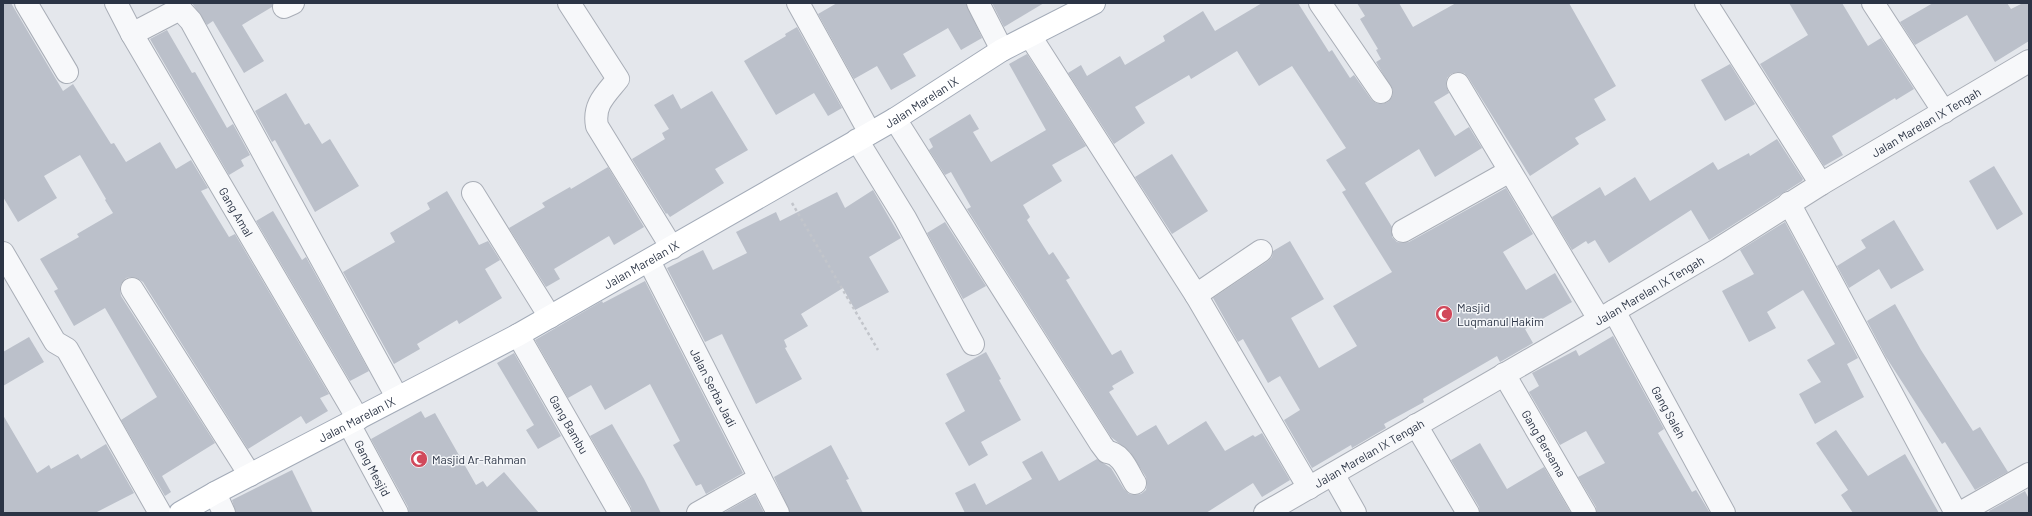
<svg xmlns="http://www.w3.org/2000/svg" width="2032" height="516" viewBox="0 0 2032 516" font-family="Barlow,sans-serif">
  <rect width="100%" height="100%" fill="#e4e7ec"/>
  <!-- building -->
  <g fill="#bbc0ca">
    <path d="M3,3h8l52,88 10,-7 38,60 3,-1 12,19 34,-20 16,27 15,-9 17,28 -7,3 28,46 6,-3 94,160 -9,4 8,13 -22,13 -5,-8 -53,33 -105,-167 -6,-4 -6,-1 -5,1 -5,6 -1,6 1,6 94,147 -53,33 9,16 -6,4 -44,-76 36,-23 -52,-89 -31,18 -20,-35 4,-2 -18,-30 39,-22 -2,-3 36,-21 -8,-13 1,-1 -26,-44 -36,21 13,22 -39,24 -15,-25z"/>
    <path d="M192,3h81l-1,4 -30,18 22,36 -20,12 -31,-52 -6,4z"/>
    <path d="M837,3h129l16,35 -21,12 -13,-22 -45,26 13,22 -25,14 -14,-24 -23,13 -36,-65z"/>
    <path d="M992,3h52l-40,24z"/>
    <path d="M1262,3h36l31,49 3,-2 18,28 4,-3 17,24 5,4 6,1 6,-2 4,-5 1,-6 -17,-29 5,-3 -5,-9 2,-1 -18,-30 5,-3 -8,-13h42l14,24 43,-24h113l47,83 -22,13 12,21 -31,18 4,6 -49,32 -62,-99 -4,-4 -7,-1 -6,2 -4,4 -1,7 3,8 -15,9 21,34 14,-9 13,21 -47,29 -16,-28 -54,34 27,44v10l5,5 6,1 6,-1 97,-54 27,46 -30,18 23,38 29,-17 17,29 -47,27 8,14 -33,19 -3,-6 -74,43 1,3 -40,22 2,4 -34,20 -1,-3 -39,23 -28,-48 16,-10 -20,-34 -12,7 -25,-44 -5,3 -25,-44 55,-37 4,-4 1,-6 17,-10 34,58 -33,19 28,50 38,-22 -24,-40 59,-34 -50,-80 4,-2 -20,-30 20,-12 -54,-82 -33,20 -22,-35 -46,28 -2,-4 -54,32 10,16 -31,21 -46,-71 13,-8 6,11 33,-20 5,9 40,-24 -2,-5 40,-25 12,20z"/>
    <path d="M1789,3h53l26,43 13,-8 33,51 -18,11 -1,-2 -63,38 11,19 -19,11 -64,-102 48,-29z"/>
    <path d="M1933,3h74l4,6 12,-6h6v38l-34,21 -28,-47 -52,30 -15,-23z"/>
    <path d="M797,27l45,81 -14,8 -14,-23 -38,22 -32,-54 42,-25 -1,-2z"/>
    <path d="M167,30l25,43 3,-1 32,56 6,-4 17,31 -9,5 3,6 -15,9 -79,-136z"/>
    <path d="M1027,54l59,92 -34,19 10,16 -39,24 7,12 -3,3 22,35 4,-3 17,26 -4,2 46,75 9,-5 13,23 -22,13 2,3 -5,3 28,44 19,-11 12,20 38,-24 19,30 28,-16 2,2 7,-4 28,47 -28,17 -9,-14 -47,30h-241l-10,-20 20,-10 11,22 46,-26 -10,-17 20,-11 17,30 38,-22 14,9 13,21 5,5 6,1 6,-1 5,-4 1,-7 -1,-6 -16,-25 -19,-15 -144,-228 4,-2 -20,-35 -6,3 -16,-25 4,-3 -4,-8 41,-25 9,15 -6,3 18,30 55,-32 -37,-66z"/>
    <path d="M1730,64l25,40 -30,17 -24,-41z"/>
    <path d="M712,91l36,59 -33,19 9,14 -54,34 -3,-4 -1,1 -34,-55 33,-20 -3,-6 7,-4 -15,-24 19,-11 8,15z"/>
    <path d="M286,93l19,32 4,-2 13,21 8,-5 29,47 -44,26 -40,-72 -3,2 -17,-31z"/>
    <path d="M1777,139l26,40 -1,2 -93,59 -18,-30 -82,53 -14,-23 -7,4 -2,-3 -14,9 -20,-33 48,-30 5,9 30,-19 15,24 63,-39 5,8 31,-17 1,3z"/>
    <path d="M1172,154l36,57 -36,23 -37,-57z"/>
    <path d="M1994,166l29,48 -26,16 -28,-49z"/>
    <path d="M608,167l36,60 -30,18 -5,-9 -55,33 6,10 -14,8 -37,-59 36,-21 -3,-4 28,-16 1,2z"/>
    <path d="M873,190l28,48 -32,19 20,35 -34,18 -12,-22 -42,26 7,12 -24,14 3,7 -2,1 17,31 -46,25 -34,-70 -17,8 -38,-74 36,-18 10,20 34,-17 -11,-21 40,-20 4,9 57,-29 8,16z"/>
    <path d="M447,191l32,54 9,-4 12,19 -15,9 17,29 -43,26 -2,-4 -40,24 3,5 -26,15 -51,-92 52,-30 -5,-9 40,-24 -3,-6z"/>
    <path d="M273,211l29,49 4,-3 63,114 -19,10 -94,-160z"/>
    <path d="M1894,220l30,50 -33,19 -12,-20 -30,19 -12,-22 29,-18 -5,-8z"/>
    <path d="M945,222l41,64 -23,13 -36,-66z"/>
    <path d="M1785,222l73,136 -11,6 17,33 -49,27 -16,-30 22,-12 -14,-22 28,-16 -32,-54 -36,22 9,16 -27,14 -27,-51 32,-17 -14,-24z"/>
    <path d="M645,281l98,192 -37,21 -5,-10 -5,2 -23,-41 7,-4 -30,-57 -45,26 -14,-25 -23,13 -33,-58 67,-39 1,2z"/>
    <path d="M1895,304l26,46 52,81 7,-4 28,45 -33,18 -30,-48 -3,2 -56,-87 -19,-36z"/>
    <path d="M1613,336l51,93 -6,4 34,59 4,-2 14,23h-113l-1,-6 -18,-30 27,-14 -19,-32 -26,14 -31,-53 10,-6 -7,-13 44,-23 3,6z"/>
    <path d="M29,337l15,25 -41,24v-34z"/>
    <path d="M986,352l15,27 -2,1 22,40 -40,22 7,13 -19,11 -24,-43 20,-12 -19,-37z"/>
    <path d="M514,353l47,83 -23,13 -12,-19 8,-5 -37,-62z"/>
    <path d="M421,411l4,7 10,-5 41,72 7,-4 4,6 17,-15 35,41h-130l-1,-6 -37,-68z"/>
    <path d="M3,415l34,58 12,-8 2,4 27,-15 3,5 25,-15 28,49 -39,20h-92z"/>
    <path d="M612,424l32,55 17,34h-29l-1,-6 -41,-71z"/>
    <path d="M1836,430l32,46 37,-22 34,59h-86l-12,-18 7,-5 -32,-47z"/>
    <path d="M1480,443l27,46 37,-22 27,46h-91l-1,-6 -28,-47z"/>
    <path d="M831,445l18,34 -3,1 17,33h-73l-16,-36z"/>
    <path d="M292,470l21,43h-77l-4,-13z"/>
    <path d="M2025,491l4,8v14h-39l-1,-2z"/>
    <path d="M755,495l9,18h-41z"/>
  </g>
  <g fill="none" stroke-linecap="round" stroke-linejoin="round">
    <defs>
      <g id="minor">
        <path d="M26,3l41,69"/>
        <path id="s1" d="M116,3l16,31 226,385"/>
        <path d="M569,3l49,76c-13,16 -25,26 -21,47l75,122"/>
        <path d="M798,3l72,130"/>
        <path d="M978,3l24,47"/>
        <path d="M1320,3l61,89"/>
        <path d="M1706,3l115,181"/>
        <path d="M1873,3l71,109"/>
        <path d="M284,7l9,-4"/>
        <path d="M132,34l44,-23 5,-1 10,11 206,376"/>
        <path d="M1030,36l166,259 113,193"/>
        <path d="M1458,84l141,235"/>
        <path d="M895,119l206,325 6,8c15,1 21,20 28,31"/>
        <path d="M857,140l48,78 68,126"/>
        <path d="M473,193l77,124"/>
        <path d="M1789,203l167,310"/>
        <path d="M1403,231l107,-60"/>
        <path d="M3,253l52,89 12,7 93,164"/>
        <path id="s2" d="M649,261l129,252"/>
        <path d="M132,289l118,186"/>
        <path d="M1196,295l65,-44"/>
        <path id="s3" d="M1614,311l110,202"/>
        <path id="s4" d="M518,335l102,178"/>
        <path id="s5" d="M1504,374l81,139"/>
        <path id="s6" d="M349,424l48,89"/>
        <path d="M1416,425l52,88"/>
        <path d="M1333,474l22,39"/>
        <path d="M215,493l9,20"/>
        <path d="M698,513l62,-35"/>
        <path id="s7" d="M1265,513l349,-202 103,-61 104,-66 208,-123"/>
        <path d="M1960,513l69,-39"/>
      </g>
      <g id="major">
        <path id="s8" d="M180,513l35,-20 303,-158 377,-216 107,-69 92,-47"/>
      </g>
    </defs>
    <!-- minor casing -->
    <use href="#minor" stroke="#a9aeb7" stroke-width="24"/>
    <!-- major casing -->
    <use href="#major" stroke="#a3abb8" stroke-width="24"/>
    <!-- path -->
    <path stroke="#c2c5cb" stroke-width="2.5" stroke-dasharray="3 3" stroke-linecap="butt" d="M792,203l86,147"/>
    <!-- minor -->
    <use href="#minor" stroke="#f7f8fa" stroke-width="22"/>
    <!-- major -->
    <use href="#major" stroke="#fff" stroke-width="22"/>
  </g>
  <!-- icons -->
  <defs>
    <symbol id="mosque-disc" viewBox="-11 -11 22 22"><circle r="9.5" fill="#d1495b" stroke="#f4f6f9"/><path d="M3.5-4.9A6 6 0 1 0 3.5 4.9A5 5 0 1 1 3.5-4.9Z" fill="#fff"/></symbol>
  </defs>
  <g fill-rule="evenodd">
    <use href="#mosque-disc" x="1434" y="304" width="20" height="20"/>
    <use href="#mosque-disc" x="409" y="449" width="20" height="20"/>
  </g>
  <g text-anchor="middle" dominant-baseline="central" stroke-width="3" stroke-linejoin="round" paint-order="stroke">
    <!-- street labels -->
    <g font-size="12" fill="#2b3445" stroke="#f4f6f9">
      <text stroke="none"><textPath href="#s8" startOffset="848">Jalan Marelan IX</textPath></text>
      <text stroke="none"><textPath href="#s7" startOffset="768">Jalan Marelan IX Tengah</textPath></text>
      <text stroke="none"><textPath href="#s1" startOffset="241">Gang Amal</textPath></text>
      <text stroke="none"><textPath href="#s8" startOffset="524">Jalan Marelan IX</textPath></text>
      <text stroke="none"><textPath href="#s7" startOffset="444">Jalan Marelan IX Tengah</textPath></text>
      <text stroke="none"><textPath href="#s2" startOffset="142">Jalan Serba Jadi</textPath></text>
      <text stroke="none"><textPath href="#s3" startOffset="115">Gang Saleh</textPath></text>
      <text stroke="none"><textPath href="#s8" startOffset="200">Jalan Marelan IX</textPath></text>
      <text stroke="none"><textPath href="#s4" startOffset="103">Gang Bambu</textPath></text>
      <text stroke="none"><textPath href="#s5" startOffset="80">Gang Bersama</textPath></text>
      <text stroke="none"><textPath href="#s7" startOffset="120">Jalan Marelan IX Tengah</textPath></text>
      <text stroke="none"><textPath href="#s6" startOffset="50">Gang Mesjid</textPath></text>
    </g>
    <!-- poi labels -->
    <g font-size="12" fill="#2b3445" stroke="#f4f6f9" text-anchor="start">
      <text x="1457" y="307">Masjid<tspan x="1457" dy="14">Luqmanul Hakim</tspan></text>
      <text x="432" y="459">Masjid Ar-Rahman</text>
    </g>
  </g>
  <!-- border -->
  <rect width="2032" height="516" fill="none" stroke="#2b3445" stroke-width="8"/>
</svg>
